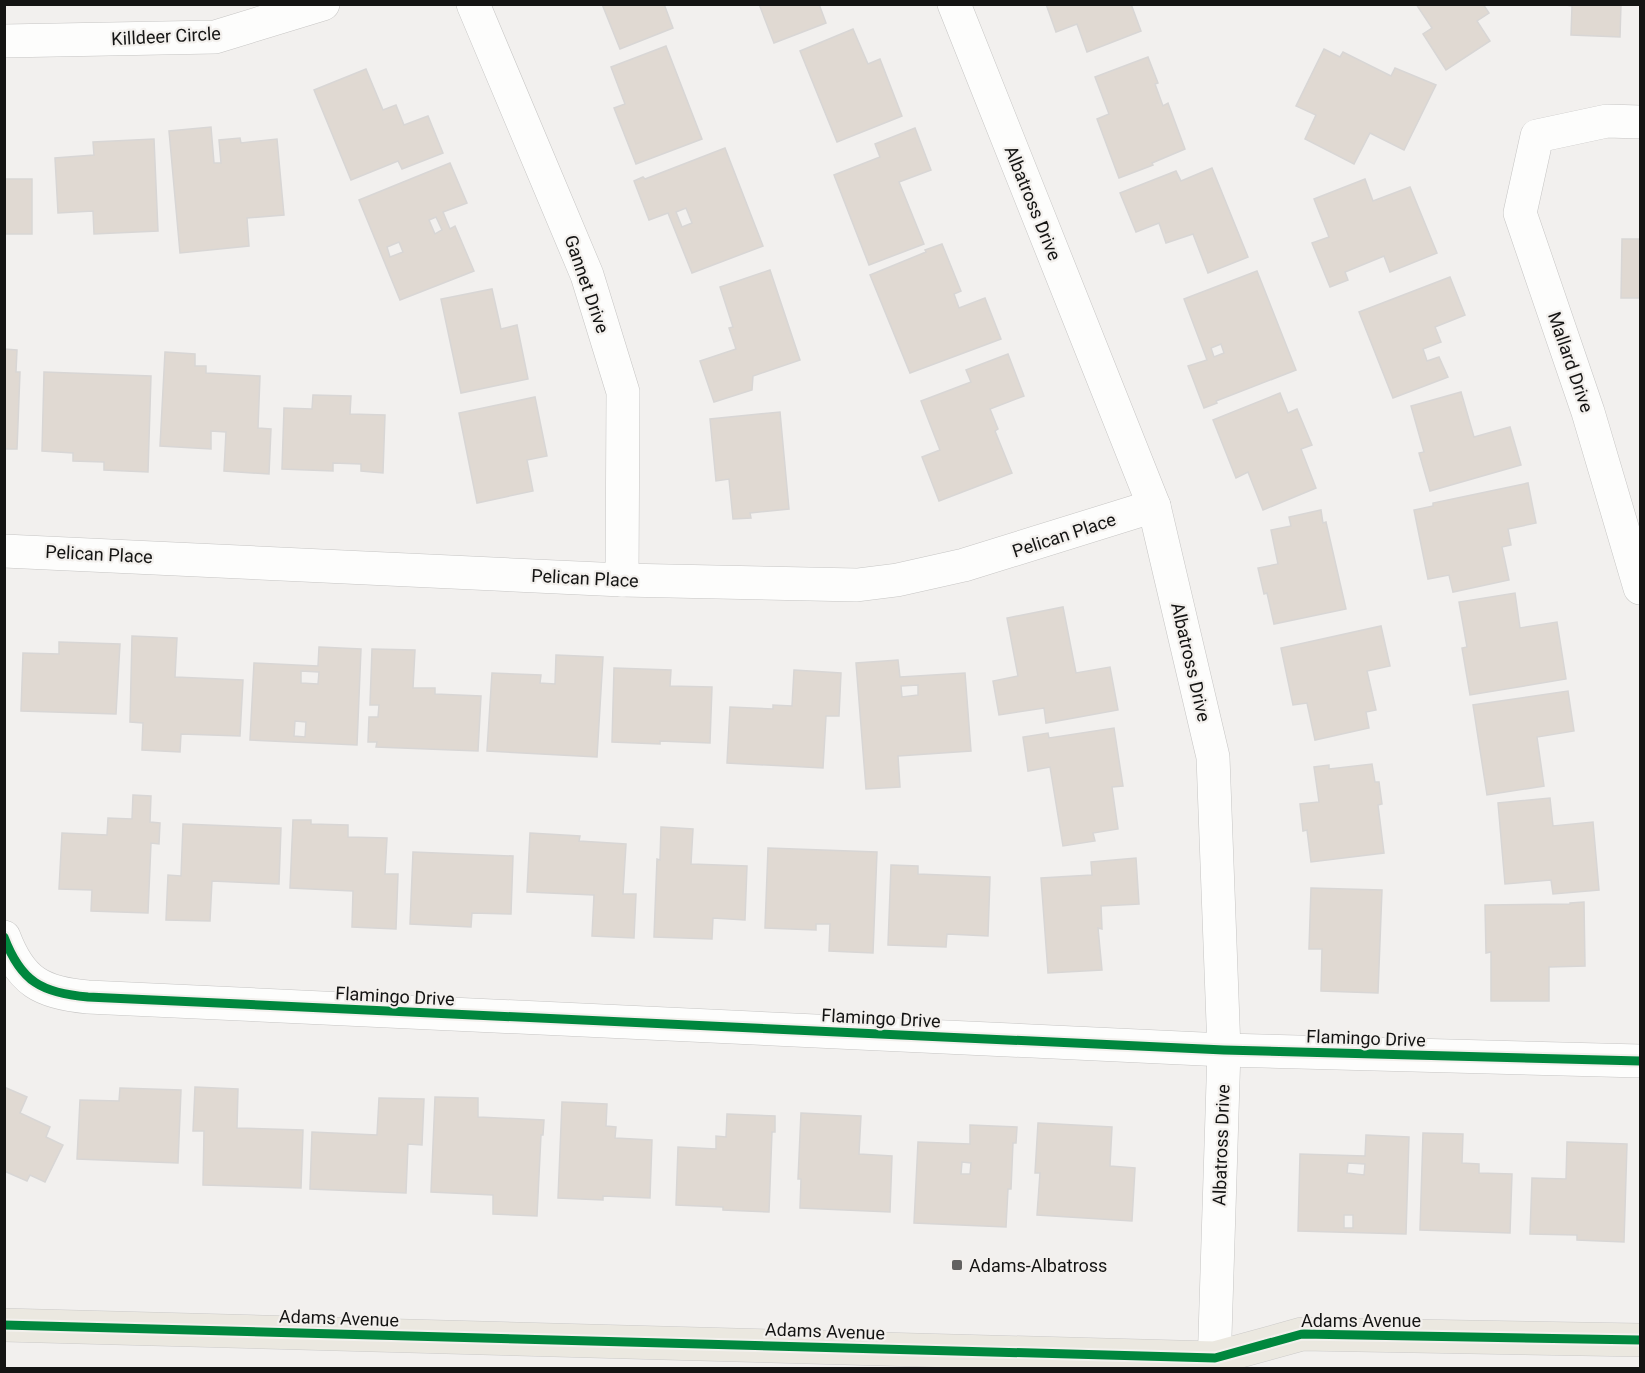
<svg xmlns="http://www.w3.org/2000/svg" width="1645" height="1373" viewBox="0 0 1645 1373" font-family="Roboto,sans-serif">
  <rect width="100%" height="100%" fill="#f2f0ee"/>
  <!-- building -->
  <g fill="#e0d9d2" stroke="#d8d6d5" stroke-width="1.5" fill-rule="evenodd">
    <path d="M602,4h62l9,24 -53,21z"/>
    <path d="M759,4h60l7,19 -52,20z"/>
    <path d="M1046,4h85l10,27 -54,21 -10,-28 -21,8z"/>
    <path d="M1416,4h67l6,9 -12,8 13,20 -44,29 -23,-36 9,-6z"/>
    <path d="M1560,4h61l-1,33 -49,-2 1,-29z"/>
    <path d="M853,29l15,35 12,-5 22,57 -65,26 -37,-91z"/>
    <path d="M666,46l36,93 -66,25 -22,-56 11,-4 -14,-37z"/>
    <path d="M1324,49l16,8 3,-5 48,24 4,-8 41,17 -32,65 -34,-17 -16,31 -49,-25 11,-24 -20,-9z"/>
    <path d="M1148,57l10,26 -3,1 8,22 5,-3 17,46 -33,14 1,2 -34,13 -22,-59 12,-5 -14,-37z"/>
    <path d="M366,69l17,41 13,-5 8,20 24,-9 15,37 -41,16 -4,-8 -47,19 -37,-90z"/>
    <path d="M211,127l3,36h7l-2,-23 21,-2 1,5 36,-4 7,76 -37,3 2,28 -69,7 -11,-122z"/>
    <path d="M915,128l16,42 -32,12 25,62 -55,21 -35,-90 46,-18 -5,-13z"/>
    <path d="M154,139l4,92 -64,3 -1,-23 -35,2 -3,-55 39,-3 -1,-13z"/>
    <path d="M725,148l38,98 -71,27 -24,-60 -19,7 -15,-39 9,-4 2,2zM686,208l6,15 -10,4 -6,-15z"/>
    <path d="M450,163l17,40 -24,9 7,17 5,-3 19,45 -74,29 -41,-100zM436,217l6,13 -7,4 -6,-14zM399,242l4,10 -13,5 -3,-10z"/>
    <path d="M1212,168l36,89 -40,16 -15,-39 -27,9 -7,-20 -23,9 -16,-39 56,-22 5,10z"/>
    <rect x="4" y="179" width="28" height="55"/>
    <path d="M1365,179l8,22 37,-14 27,66 -47,19 -6,-16 -39,16 3,8 -18,7 -18,-44 17,-6 -15,-38z"/>
    <path d="M1622,239h18v59h-19z"/>
    <path d="M942,244l19,47 -7,3 5,14 26,-10 16,41 -91,34 -40,-98 56,-23 -1,-2z"/>
    <path d="M770,270l30,90 -47,16 -1,14 -38,12 -14,-41 36,-12 -7,-21 4,-1 -13,-40z"/>
    <path d="M1257,271l39,99 -80,31 1,2 -13,5 -16,-42 19,-6 -23,-61zM1221,344l3,9 -10,4 -3,-9z"/>
    <path d="M1450,277l15,38 -30,12 6,15 -18,7 4,12 12,-4 9,20 -55,21 -34,-86z"/>
    <path d="M492,289l9,40 16,-4 11,54 -67,14 -20,-94z"/>
    <path d="M4,349l13,1 -1,22h4l-3,77h-13z"/>
    <path d="M165,352l30,2v12h11v7l54,3 -2,52 13,1 -2,45 -45,-3 2,-39 -15,-1v18l-51,-3z"/>
    <path d="M1008,354l16,42 -34,13 8,20 -3,2 17,42 -73,28 -17,-44 18,-7 -19,-49 50,-19 -5,-12z"/>
    <path d="M44,372l107,4 -3,96 -44,-2v-8l-31,-1v-8l-31,-2z"/>
    <path d="M1461,392l13,45 36,-10 11,38 -91,26 -11,-38 5,-1 -13,-46z"/>
    <path d="M1280,393l8,20 9,-4 15,36 -11,4 15,39 -53,22 -15,-38 -12,6 -23,-58z"/>
    <path d="M313,395l38,1 -1,18 35,1 -2,58 -22,-2v-7l-28,-1v8l-51,-2 2,-61 28,1z"/>
    <path d="M535,397l12,59 -20,4 6,31 -56,12 -18,-90z"/>
    <path d="M780,412l9,97 -39,4 1,5 -18,1 -4,-40 -13,2 -6,-62z"/>
    <path d="M1528,483l8,40 -28,6 3,16 -9,2 7,33 -56,12 -4,-17 -21,4 -14,-69 19,-4v-3z"/>
    <path d="M1321,510l2,13 3,-1 20,87 -72,15 -7,-31 -3,1 -6,-26 20,-4 -7,-34 20,-4 -2,-9z"/>
    <path d="M1515,593l5,35 37,-6 9,57 -96,16 -8,-47 5,-1 -8,-45z"/>
    <path d="M1063,607l13,66 34,-6 8,43 -72,13 -2,-15 -45,7 -6,-34 25,-5 -11,-58z"/>
    <path d="M1381,626l9,40 -23,5 9,39 -10,2 3,16 -54,12 -8,-37 -14,2 -12,-57z"/>
    <path d="M132,636l45,2 -2,39 68,3 -3,56 -59,-2 -1,18 -38,-2 1,-27 -13,-1z"/>
    <path d="M59,642l61,2 -4,70 -95,-3 2,-58 36,1z"/>
    <path d="M319,647l42,2 -4,96 -107,-5 4,-77 64,3zM301,671l18,1 -1,12 -17,-1zM295,721l11,1 -1,15 -11,-1z"/>
    <path d="M372,649l43,1 -2,38h22v6l46,2 -3,55 -102,-4 1,-5h-9l1,-25h9l1,-12h-9z"/>
    <path d="M556,655l47,2 -6,100 -110,-6 5,-78 49,2 -1,8 15,1z"/>
    <path d="M898,660l2,17 65,-4 6,78 -73,5 2,31 -34,2 -10,-126zM918,685v10l-16,2 -1,-11z"/>
    <path d="M614,668l57,2 -1,16 42,1 -2,56 -50,-2v3l-48,-2z"/>
    <path d="M794,670l47,3 -2,43h-13l-3,52 -96,-5 3,-56 43,2v-4l19,1z"/>
    <path d="M1568,691l6,40 -37,6 7,49 -57,9 -14,-90z"/>
    <path d="M1114,728l9,58 -11,1 6,42 -25,4 2,8 -32,5 -13,-79 -22,4 -5,-34 25,-4 1,5z"/>
    <path d="M1372,764l3,18h4l3,22 -4,1 6,48 -73,9 -4,-32 -4,1 -3,-27 19,-2 -5,-35 15,-2v4z"/>
    <path d="M133,795l18,1 -1,26 10,1 -1,21 -8,-1 -3,70 -57,-2 1,-21 -33,-1 3,-56 45,2 1,-17 24,1z"/>
    <path d="M1550,798l3,28 40,-4 6,68 -46,4 -2,-14 -46,4 -7,-81z"/>
    <path d="M293,820h18v4l37,1v12l39,1 -2,36h13l-2,55 -44,-2 1,-36 -63,-3z"/>
    <path d="M183,824l98,4 -2,56 -67,-3 -2,40 -44,-1 2,-45 13,1z"/>
    <path d="M661,827l32,2 -2,35 56,2 -2,54 -32,-2 -1,21 -58,-2 3,-78 3,1z"/>
    <path d="M530,833l50,3 -1,5 47,3 -3,50h13l-2,44 -42,-2 2,-41 -67,-3z"/>
    <path d="M768,848l109,4 -4,101 -44,-2 1,-27h-14v6l-51,-2z"/>
    <path d="M413,852l100,4 -2,58 -39,-1 -1,14 -61,-3z"/>
    <path d="M1136,858l3,46 -38,2 1,23 -4,-1 4,42 -54,3 -7,-95 51,-3 -1,-13z"/>
    <path d="M891,865l27,1v8l72,3 -2,59 -41,-2 -1,13 -58,-2z"/>
    <path d="M1311,888l71,2 -4,103 -57,-2 1,-42h-13z"/>
    <path d="M1584,902l1,64 -36,1v34h-58v-49l-5,1 -1,-48 85,-1v-1z"/>
    <path d="M4,1087l23,10 -7,16 30,14 -4,10 17,8 -18,37 -15,-7 -3,6 -23,-10z"/>
    <path d="M195,1087l43,2 -1,39 66,2 -2,58 -98,-3 1,-54h-11z"/>
    <path d="M120,1088l61,2 -3,73 -101,-4 3,-59 39,1z"/>
    <path d="M435,1097l43,1v19l66,3 -1,15h-2l-4,81 -44,-2v-19l-62,-3z"/>
    <path d="M379,1098l45,1 -2,46 -14,-1 -2,49 -96,-4 2,-57 65,3z"/>
    <path d="M562,1102l45,2 -1,22 10,1 -1,11 37,2 -2,58 -47,-2v4l-45,-2z"/>
    <path d="M801,1113l60,3 -2,38 33,2 -2,56 -90,-4 1,-29h-3z"/>
    <path d="M727,1114l48,2v16h-3l-3,80 -46,-2v-3l-47,-2 2,-58 38,2v-13l10,1z"/>
    <path d="M1038,1123l74,4 -2,39 25,2 -3,53 -95,-6 3,-42h-5z"/>
    <path d="M970,1125l47,2 -1,16h-3l-2,46h-3l-2,38 -92,-4 4,-81 52,2zM962,1162l9,1 -1,11h-9z"/>
    <path d="M1423,1133l40,1 -1,29 17,1v9l33,1 -2,59 -90,-3z"/>
    <path d="M1366,1135l43,2 -3,97 -108,-3 2,-77 65,2zM1348,1163l17,1 -1,11 -17,-2zM1344,1215h9v13h-9z"/>
    <path d="M1567,1142l60,2 -3,98 -47,-2v-5l-47,-1 2,-56 34,1z"/>
  </g>
  <g fill="none" stroke-linecap="round" stroke-linejoin="round">
    <defs>
      <g id="minor">
        <path d="M473,4l114,271 36,117 -1,188"/>
        <path d="M954,4l200,502 59,251 11,293 -10,318"/>
        <path d="M4,41l211,-4 108,-33"/>
        <path d="M1640,122l-33,-1 -70,15 -17,77 68,199 52,176"/>
        <path d="M4,551l618,29 235,5 40,-5 67,-15 190,-59"/>
        <path d="M4,937c17,45 38,56 84,60l1136,53 416,11"/>
      </g>
      <path id="primary" d="M4,1325l1211,33 87,-24 338,6"/>
    </defs>
    <!-- minor casing -->
    <use href="#minor" stroke="#c6c5c4" stroke-width="34"/>
    <!-- primary casing -->
    <use href="#primary" stroke="#cbcac9" stroke-width="34"/>
    <!-- minor -->
    <use href="#minor" stroke="#fdfdfc" stroke-width="33"/>
    <!-- primary -->
    <use href="#primary" stroke="#ebe8e0" stroke-width="33"/>
    <defs>
      <g id="cycleway">
        <path d="M4,937c17,45 38,56 84,60l1136,53 416,11"/>
        <path d="M4,1325l1211,33 87,-24 338,6"/>
      </g>
    </defs>
    <!-- cycleway casing -->
    <use href="#cycleway" stroke="#f3f0ed" stroke-width="13"/>
    <!-- cycleway -->
    <use href="#cycleway" stroke="#00873e" stroke-width="9"/>
  </g>
  <!-- markers -->
  <rect fill="#626160" stroke="#f3f0ed" stroke-width="2" x="951" y="1259" width="12" height="12" rx="3"/>
  <g text-anchor="middle" dominant-baseline="central" stroke-width="4.5" stroke-linejoin="round" paint-order="stroke">
    <!-- street labels -->
    <g font-size="18" fill="#141413" stroke="#f3f0ed">
      <text transform="translate(166 36) rotate(-3)">Killdeer Circle</text>
      <text transform="translate(1033 203) rotate(68)">Albatross Drive</text>
      <text transform="translate(587 284) rotate(71)">Gannet Drive</text>
      <text transform="translate(1571 362) rotate(71)">Mallard Drive</text>
      <text transform="translate(1064 535) rotate(-18)">Pelican Place</text>
      <text transform="translate(99 554) rotate(3)">Pelican Place</text>
      <text transform="translate(585 578) rotate(3)">Pelican Place</text>
      <text transform="translate(1191 662) rotate(77)">Albatross Drive</text>
      <text transform="translate(395 996) rotate(3)">Flamingo Drive</text>
      <text transform="translate(881 1018) rotate(3)">Flamingo Drive</text>
      <text transform="translate(1366 1038) rotate(2)">Flamingo Drive</text>
      <text transform="translate(1221 1145) rotate(-88)">Albatross Drive</text>
      <text transform="translate(339 1318) rotate(2)">Adams Avenue</text>
      <text x="1361" y="1320">Adams Avenue</text>
      <text transform="translate(825 1331) rotate(2)">Adams Avenue</text>
    </g>
    <!-- poi labels -->
    <g font-size="18" fill="#141413" stroke="#f3f0ed" text-anchor="start">
      <text x="969" y="1265">Adams-Albatross</text>
    </g>
  </g>
  <!-- border -->
  <rect width="1645" height="1373" fill="none" stroke="#141413" stroke-width="12"/>
</svg>
